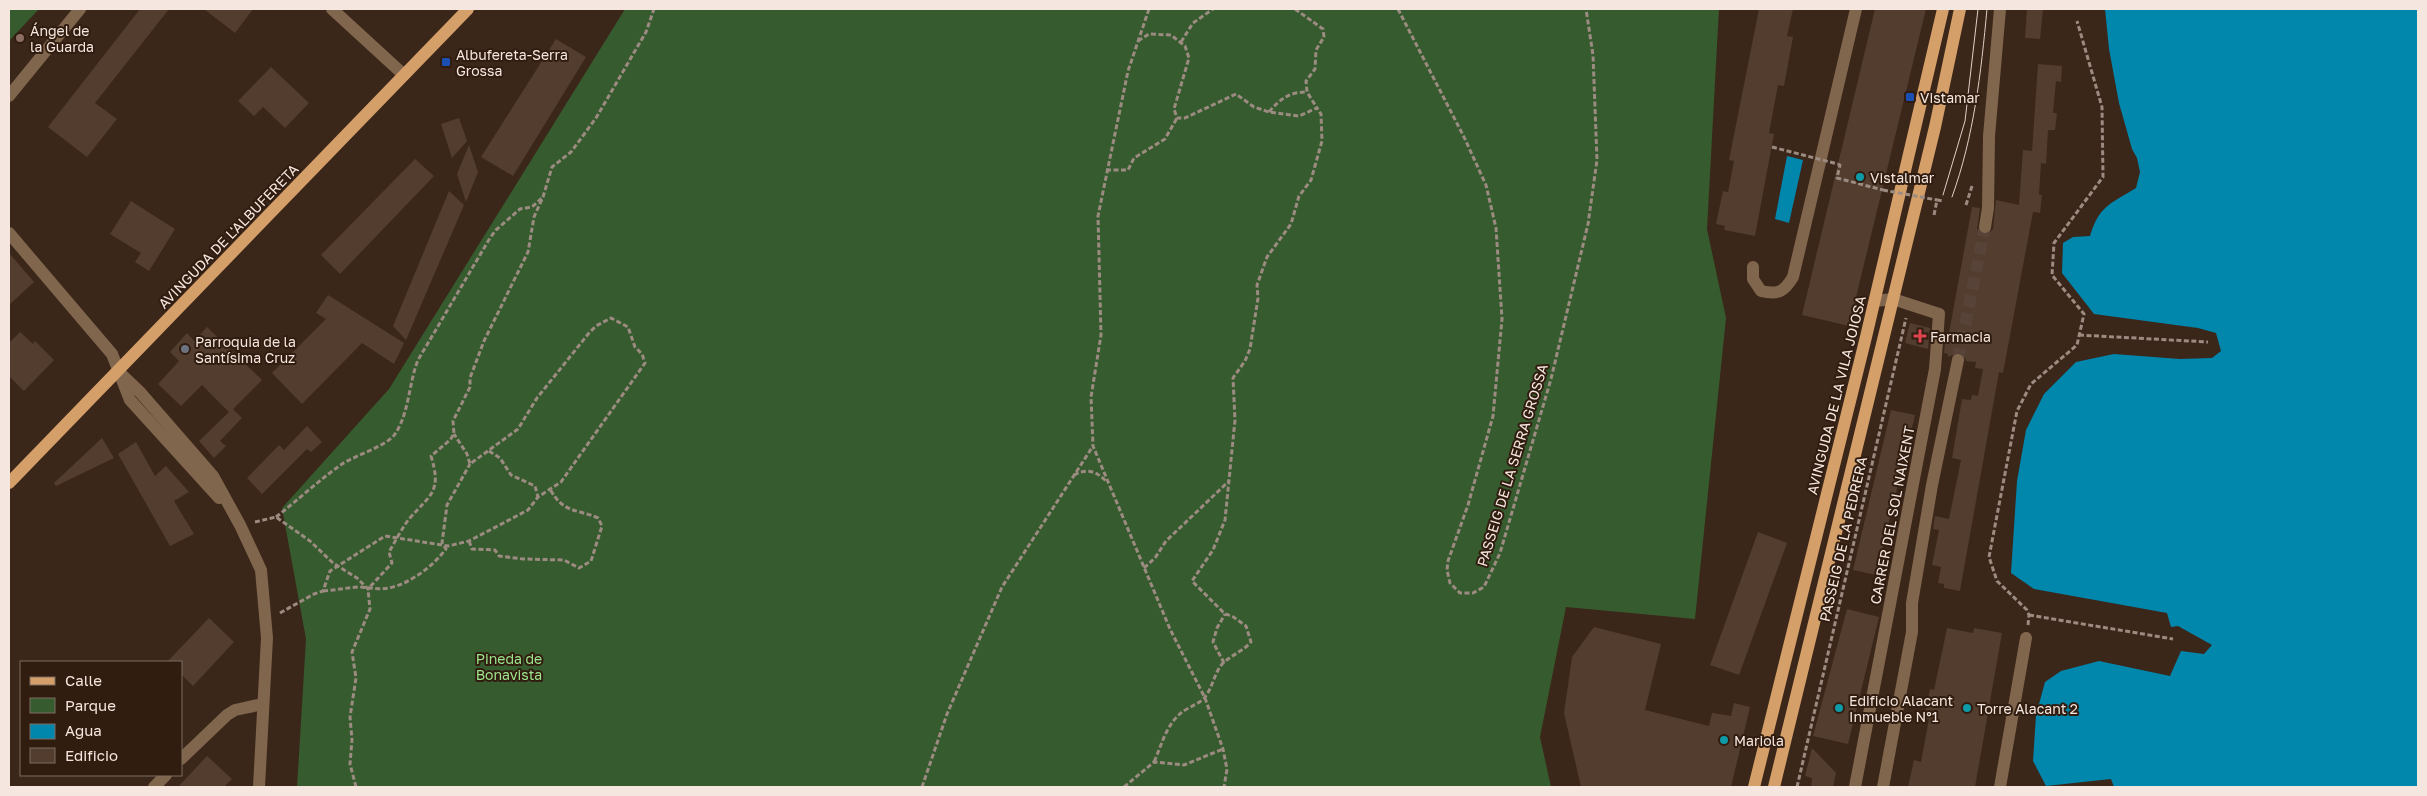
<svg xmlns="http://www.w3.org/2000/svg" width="2427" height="796" viewBox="0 0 2427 796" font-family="'Golos Text',sans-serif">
  <rect width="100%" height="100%" fill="#3b261a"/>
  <!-- green -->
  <g fill="#365b2e">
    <path d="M9,9h30l-30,32z"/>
    <path d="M625,9h1094l-12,220 19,89 -31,301 -129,-12 -26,130 11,50h-1254l9,-148 -24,-131 107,-119z"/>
  </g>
  <!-- water -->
  <g fill="#0186ac">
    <path d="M2105,9h313v778h-304l-3,-8 -65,7 -13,-25 3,-46 9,-33 16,-11 38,-10 71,15 11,-25 23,3 8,-9 -34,-19 -7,1 -4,-14 -133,-24 -23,-16 6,-92 9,-51 18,-36 32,-32 38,-8 66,5 32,-1 9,-7 -5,-18 -18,-5 -104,-14 -32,-41 1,-30 10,-6 17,-1c9,-30 20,-32 46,-48l4,-16 -3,-14 -5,-9 -13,-46 -10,-54z"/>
    <path d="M1787,156l16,4 -14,63 -14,-4z"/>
  </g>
  <!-- building -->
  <g fill="#523d2e">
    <path d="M140,9h29l-74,94 22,16 -30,38 -39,-30z"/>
    <path d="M204,9h49l-18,24z"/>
    <path d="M1759,9h34l-6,27 6,1 -9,49 -6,-1 -9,48 5,1 -19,102 -31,-6 1,-4 -9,-2 7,-33 5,1 6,-31 -5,-1z"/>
    <path d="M1875,9h51l-77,317 -47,-11z"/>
    <path d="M2027,9h16l-3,30 -15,-1z"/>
    <path d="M556,39l30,18 -73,119 -32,-19z"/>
    <path d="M2038,64l24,2 -1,16 -5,-1 -3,32h4l-2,17h-7l-2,34 -5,-1 -2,32h3l-2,18 -7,-1 -30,161 -4,-1 -39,219 -16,-3v-4l-6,-1 3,-16 -9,-2 7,-35 -6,-1 2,-13 14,3 12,-59 -9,-2 10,-59 9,1 1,-5 6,1 5,-27 -8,-1 1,-6 -10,-1 -2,-7 -4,-2 -12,5v-3l-4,-1 2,-21 3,1 23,-126 8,1 -3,21 7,6 4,-1 5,-5 3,-29 23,5 4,-55 9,1z"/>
    <path d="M271,67l38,36 -24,25 -22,-21 -9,9 -16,-15z"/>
    <path d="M459,118l8,23 -15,17 -11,-34z"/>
    <path d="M469,145l9,27 -12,30 -9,-28z"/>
    <path d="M415,159l19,17 -94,98 -19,-19z"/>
    <path d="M449,191l15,14 -58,135 -13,-14z"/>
    <path d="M131,201l44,28 -26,42 -14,-9 6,-9 -31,-19z"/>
    <path d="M9,253l25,29 -25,23z"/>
    <path d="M328,295l76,48 -10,21 -32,-21 -60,61 -30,-31 54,-54 -10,-6z"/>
    <path d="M1910,323l20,5 -2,21 -23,-6z"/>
    <path d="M207,327l55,53 -29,29 9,9 -22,23 6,5 -12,12 -15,-17 30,-29 -27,-27 -21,21 -23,-22 21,-23 -9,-9 17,-19 7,8z"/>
    <path d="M20,332l13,12 2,-3 19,19 -30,31 -15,-15v-33z"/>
    <path d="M1891,410l24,5 -39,160 -23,-5z"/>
    <path d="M307,426l15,16 -11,10 -4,-3 -45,45 -15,-16 32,-33 5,5z"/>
    <path d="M102,438l12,20 -58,28 -2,-3z"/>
    <path d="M136,442l19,34 11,-10 23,26 -15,9 20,33 -24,12 -52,-92z"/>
    <path d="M1758,532l29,11 -48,132 -29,-10z"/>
    <path d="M1847,609l32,8 -31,127 -35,-8z"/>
    <path d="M209,618l25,24 -41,44 -12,-12v-12h-14z"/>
    <path d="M1594,627l67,17 -16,66 64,16 3,-13 19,3 3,-13 16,4 -19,80h-150l-17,-74 8,-56z"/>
    <path d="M1947,628l26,5 1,-5 28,5 -27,154h-67l6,-27 7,2 8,-43h-5l6,-30 4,1z"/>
    <path d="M1812,748l24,25 -3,14h-22l1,-9 -7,-2z"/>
    <path d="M207,756l25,23 -8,8h-46z"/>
  </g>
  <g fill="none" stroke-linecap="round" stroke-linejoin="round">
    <!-- minor-tunnel -->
    <path stroke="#574338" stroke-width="12" stroke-dasharray="12 6" stroke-linecap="butt" d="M1958,360l27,-133"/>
    <!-- path -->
    <g stroke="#9c8b81" stroke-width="3" stroke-dasharray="5 2.5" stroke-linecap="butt">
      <path d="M1149,9l-21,62 -30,145 3,119 -10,62 2,49 77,183 35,69 18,51 4,20 -3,18"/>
      <path d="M1295,9l28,20 1,8 -8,13 -1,19 -9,12 1,11 10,16"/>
      <path d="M1398,9l66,128 22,48 10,43 6,91 -9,97 -25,89 -20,56 -1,9 3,13 10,10h13l11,-6 16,-34 51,-174 37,-155 9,-64 -4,-105 -7,-46"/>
      <path d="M1138,41l11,-7 22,1 14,11 4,12 -15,51 3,9h8l51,-24 18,13 15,5 30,4 18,-8 4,6 1,27 -11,39 -12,16 -8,28 -24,33 -10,28 1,13 -8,51 -5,12 -12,17 2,42 -10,100 -12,30 -21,31 33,33 7,2 14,10 5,16c-8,9 -19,13 -28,21 -9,10 -10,24 -18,34 -4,6 -16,10 -23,15 -16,13 -20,32 -28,50"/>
      <path d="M1181,42l12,-19 20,-14"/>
      <path d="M1269,112c11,-13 20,-20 38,-20"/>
      <path d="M1838,164l2,1 -3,13 46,12"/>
      <path d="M1106,170h22l6,-12 31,-19 12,-21"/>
      <path d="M1966,205l6,-19"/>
      <path d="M1934,215l3,-15 7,1"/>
      <path d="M2079,335l129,7"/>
      <path d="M489,451l11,7 11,17 24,11 3,11"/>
      <path d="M1074,475c13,-7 22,-4 32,6"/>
      <path d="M276,517c22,-17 43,-37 66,-53 14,-9 45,-18 53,-30 14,-20 14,-52 23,-74l72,-122 6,-8 24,-21 12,-2 10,-9"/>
      <path d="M255,522l21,-5 34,24 23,22 24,15 11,11 24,-26 -3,-11c4,-7 15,-27 20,-33 22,-25 33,-27 22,-63l19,-16 4,-6 -1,-13 17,-34v-9l14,-37 44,-89 6,-35 9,-20 9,-30 19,-15 25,-34 50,-86 8,-23"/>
      <path d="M469,541l3,8 23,1 4,6 24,3 41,1 15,8 12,-7 11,-35 -4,-8c-23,-10 -34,-4 -48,-29"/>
      <path d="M1144,568l11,-10 11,-17 63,-60"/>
      <path d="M323,591c12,-1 23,-3 35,-4 10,0 20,3 31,1 22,-5 43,-21 57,-39l-4,-6 5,-38 23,-41"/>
      <path d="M280,613l34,-19 9,-3 7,-20 55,-35 63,10 21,-5 59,-31 10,-13 23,-15 84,-119 -3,-9 -7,-7 -7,-20 -17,-9 -15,8 -7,7 -52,65 -19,31 -48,35 -3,-10 -13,-20"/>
      <path d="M2029,615l144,24"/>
      <path d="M2028,625l1,-10 -2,-5 -30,-29 -8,-24 28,-146 14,-27 46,-39 7,-31 -32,-39 2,-32 49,-66 -1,-70 -25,-86"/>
      <path d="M1224,663l-11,-21 4,-14 8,-14"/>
      <path d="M356,787l-6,-23 2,-24 -2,-23 6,-39 -4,-26 18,-43 -2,-20"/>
      <path d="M922,787l25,-73 55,-127 91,-141"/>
      <path d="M1124,787l30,-25 30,3 39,-16"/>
      <path d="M1797,787l109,-469"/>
    </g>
    <!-- minor -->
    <g stroke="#80664d" stroke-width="12">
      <path d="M332,9l72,66"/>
      <path d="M9,96l71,-87"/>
      <path d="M1985,227l3,-19 1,-72 11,-127"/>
      <path d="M9,233l103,121 18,46 89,98"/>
      <path d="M1753,267v12l8,12c17,4 23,1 32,-14l63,-268"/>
      <path d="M118,371l21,20 74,85 27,49 21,45 6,68 -8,149"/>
      <path d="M181,759l46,-44 8,-5 28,-6"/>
      <path d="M154,787l12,-12"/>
      <path d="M1855,787l80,-418 4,-55 -46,-15 -18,2"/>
      <path d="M1883,787l29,-155v-29l20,-118 26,-125"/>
      <path d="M2000,787l26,-149"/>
    </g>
    <!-- major -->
    <g stroke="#d49f69" stroke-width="12">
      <path d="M9,483l459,-474"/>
      <path d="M1754,787l112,-450 77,-328"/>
      <path d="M1774,787l161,-660 25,-118"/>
    </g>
    <!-- tram -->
    <g stroke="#dfd0c8" stroke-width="1">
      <path d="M1943,195l22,-74 13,-112"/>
      <path d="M1952,197c22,-61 29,-124 35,-188"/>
    </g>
    <!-- path-bridge -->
    <g stroke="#9c8b81" stroke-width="3" stroke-dasharray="5 2.5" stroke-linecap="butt">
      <path d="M1772,147l66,17"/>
      <path d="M1883,190l54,10"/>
    </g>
  </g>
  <!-- markers -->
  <circle fill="#8d6e63" stroke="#311c10" stroke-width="2" cx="20" cy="38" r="5"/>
  <g fill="#1a4fb4" stroke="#311c10" stroke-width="2">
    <rect x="441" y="57" width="10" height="10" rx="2.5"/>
    <rect x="1905" y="92" width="10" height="10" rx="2.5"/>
  </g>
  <g fill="#0f9aa8" stroke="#311c10" stroke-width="2">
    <circle cx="1860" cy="177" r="5"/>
    <circle cx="1839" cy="708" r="5"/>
    <circle cx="1967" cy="708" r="5"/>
    <circle cx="1724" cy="740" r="5"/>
  </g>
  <path fill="#e0444e" stroke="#311c10" stroke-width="2" d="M1917.5 328.5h5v5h5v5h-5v5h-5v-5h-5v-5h5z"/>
  <circle fill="#6b7280" stroke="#311c10" stroke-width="2" cx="185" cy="349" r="5"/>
  <g text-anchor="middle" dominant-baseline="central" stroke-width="4" stroke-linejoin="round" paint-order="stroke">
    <!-- poi labels -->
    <g font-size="14" fill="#f5e7df" stroke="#311c10" text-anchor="start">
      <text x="30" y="30">Ángel de<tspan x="30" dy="16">la Guarda</tspan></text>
      <text x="456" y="54">Albufereta-Serra<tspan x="456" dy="16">Grossa</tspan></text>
      <text x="1920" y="97">Vistamar</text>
      <text x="1870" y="177">Vistalmar</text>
      <text x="1930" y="336">Farmacia</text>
      <text x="195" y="341">Parroquia de la<tspan x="195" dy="16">Santísima Cruz</tspan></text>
      <text x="1849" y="700">Edificio Alacant<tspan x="1849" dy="16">Inmueble N°1</tspan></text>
      <text x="1977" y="708">Torre Alacant 2</text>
      <text x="1734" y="740">Mariola</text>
    </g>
    <!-- street labels -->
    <g font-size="14" fill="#f5e7df" stroke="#311c10">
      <text transform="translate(228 236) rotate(-46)">AVINGUDA DE L'ALBUFERETA</text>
      <text transform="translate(1836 395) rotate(-76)">AVINGUDA DE LA VILA JOIOSA</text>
      <text transform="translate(1512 465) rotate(-73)">PASSEIG DE LA SERRA GROSSA</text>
      <text transform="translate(1892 515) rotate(-79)">CARRER DEL SOL NAIXENT</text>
      <text transform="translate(1843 539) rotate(-77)">PASSEIG DE LA PEDRERA</text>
    </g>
    <!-- park labels -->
    <g font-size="14" fill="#9be58c" stroke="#311c10">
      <text x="509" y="658">Pineda de<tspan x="509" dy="16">Bonavista</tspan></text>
    </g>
  </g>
  <!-- border -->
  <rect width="2427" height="796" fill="none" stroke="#f5e7df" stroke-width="20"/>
  <!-- legend -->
  <rect x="20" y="661" width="162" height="115" fill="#311c10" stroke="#7f6d63"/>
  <rect x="30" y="677" width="25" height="8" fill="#d49f69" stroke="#7f6d63"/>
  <text x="65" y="686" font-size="15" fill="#f5e7df">Calle</text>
  <rect x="30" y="698" width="25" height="15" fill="#365b2e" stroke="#7f6d63"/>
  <text x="65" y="711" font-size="15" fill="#f5e7df">Parque</text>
  <rect x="30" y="724" width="25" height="15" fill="#0186ac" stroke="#7f6d63"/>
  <text x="65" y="736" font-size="15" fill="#f5e7df">Agua</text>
  <rect x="30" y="748" width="25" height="15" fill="#523d2e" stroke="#7f6d63"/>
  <text x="65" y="761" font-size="15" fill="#f5e7df">Edificio</text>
</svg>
